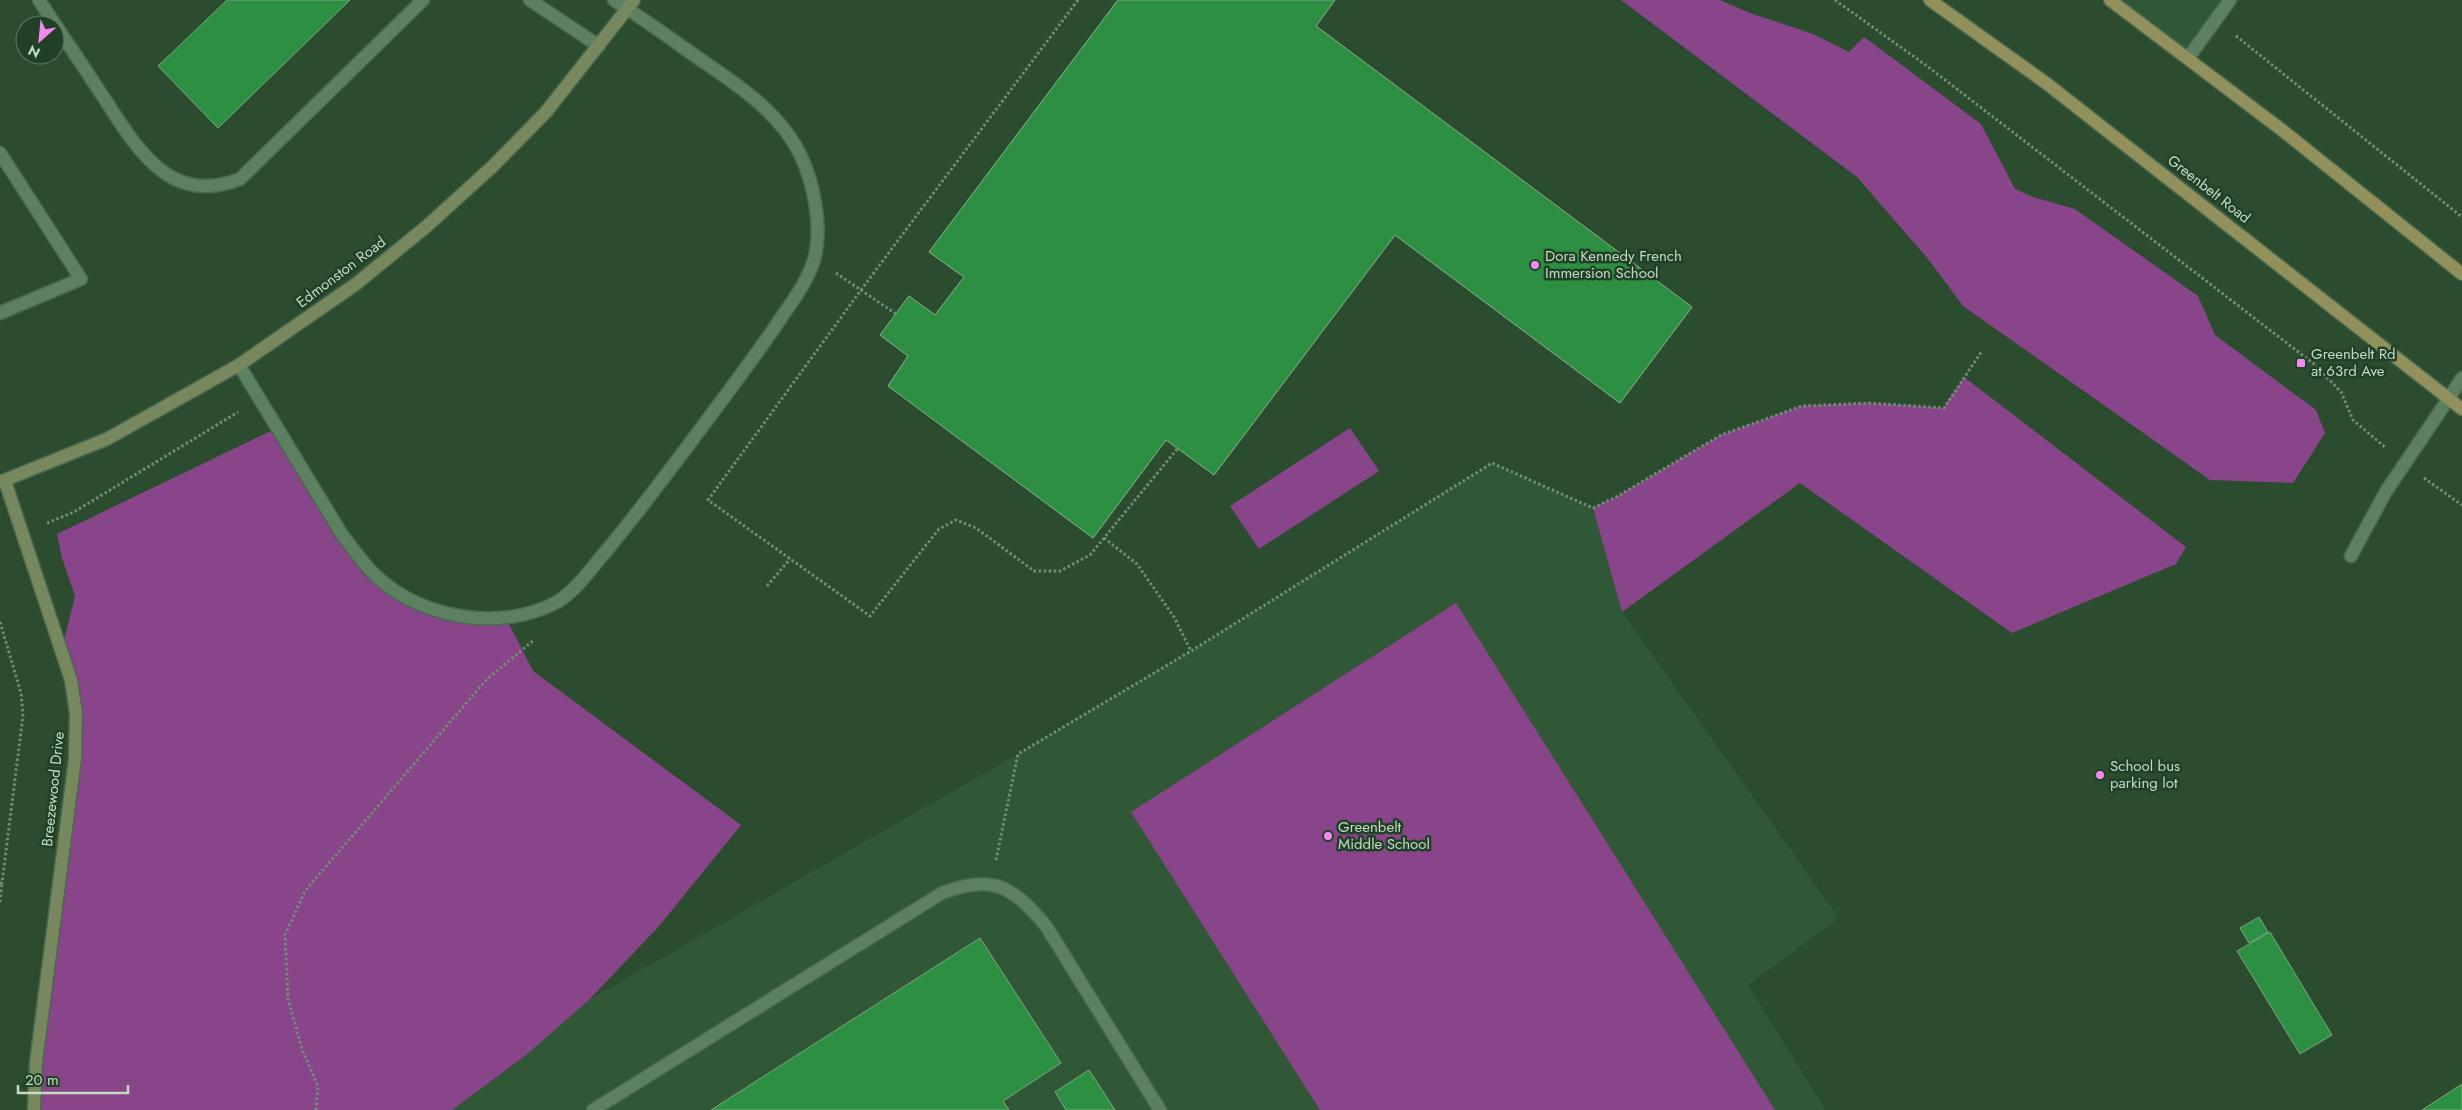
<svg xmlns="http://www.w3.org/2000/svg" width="2462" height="1110" viewBox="0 0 2462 1110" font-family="Jost,sans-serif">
  <rect width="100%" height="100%" fill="#2b4c2f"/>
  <!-- built -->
  <g fill="#305836">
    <path d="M2110,0h120l-42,58z"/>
    <path d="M1492,463l101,45 29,104 217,306 -91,67 78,125h-1374l73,-54 65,-57 428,-245 173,-103z"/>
  </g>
  <!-- green -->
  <g fill="#894589">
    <path d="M1621,0h99l30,13 63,21 36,18 15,-15 117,87 34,65 18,8 42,12 123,87 17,39 101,75 9,23 -32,50 -83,-3 -247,-174 -34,-46 -72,-83z"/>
    <path d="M1964,377l222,170 -10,17 -164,69 -212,-150 -178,129 -29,-104 23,-11 105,-62 81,-29 67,-3 74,5z"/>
    <path d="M277,428l101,150 54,31 73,7 28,55 208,154 -81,100 -70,74 -65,57 -73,54h-418l42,-397 -14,-65 13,-52 -13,-38 -5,-24z"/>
    <path d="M1350,428l29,43 -120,78 -29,-43z"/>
    <path d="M1456,603l319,507h-455l-189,-298z"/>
  </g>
  <!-- building -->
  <g fill="#2c8f42" stroke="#7fa483" fill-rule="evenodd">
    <path d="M227,0h123l-132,128 -60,-62z"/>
    <path d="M1118,0h217l-19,26 376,281 -72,96 -225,-168 -181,240 -48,-35 -73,98 -205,-152 20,-30 -28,-21 29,-39 26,19 29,-38 -35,-25zM1175,94l110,81 -170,229 -107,-81z"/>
    <path d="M1118,0h217l-19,26 376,281 -72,96 -225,-168 -181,240 -48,-35 -73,98 -205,-152 20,-30 -28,-21 29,-39 26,19 29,-38 -35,-25z"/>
    <path d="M2259,917l9,15 -19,11 -9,-15z"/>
    <path d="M2270,932l62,103 -32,19 -63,-103z"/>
    <path d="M980,938l81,125 -58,38 6,9h-298z"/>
    <path d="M1089,1070l26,40h-49l-11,-18z"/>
    <path d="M2462,1084v26h-40z"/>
  </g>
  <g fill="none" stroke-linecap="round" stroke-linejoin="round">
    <defs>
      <g id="lane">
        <path d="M39,0c20,31 41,61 61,92 34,51 67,116 140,87l183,-179"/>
        <path d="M530,0l69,46"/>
        <path d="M2188,58l42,-58"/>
        <path d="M0,153l81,126 -81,34"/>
        <path d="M239,365l102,168c11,15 22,31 36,44 46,42 124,55 180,25 20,-12 35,-35 50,-52 34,-41 66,-84 98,-127 26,-35 52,-69 76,-105 13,-19 26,-36 33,-58 9,-32 0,-77 -14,-106 -23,-46 -69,-73 -109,-101 -25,-18 -51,-36 -77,-53"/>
        <path d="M2351,556l34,-63 64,-95"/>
        <path d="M593,1110l349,-217c51,-20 71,-6 104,33l114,184"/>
      </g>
      <path id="street" d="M2449,398l13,-20"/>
      <g id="secondary">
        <path d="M5,481l66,199 5,33 -1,46 -39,304 -2,47"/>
        <path d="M0,482l107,-43 132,-74 117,-81 71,-58 66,-60 53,-54 88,-112"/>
      </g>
      <g id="primary">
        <path d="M1930,0l116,83 416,326"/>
        <path d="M2110,0l172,130 180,144"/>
      </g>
    </defs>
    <!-- lane casing -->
    <use href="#lane" stroke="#4a674f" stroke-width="15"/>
    <!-- street casing -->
    <use href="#street" stroke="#4a674f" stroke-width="15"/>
    <!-- secondary casing -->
    <use href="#secondary" stroke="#4a674f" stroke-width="15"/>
    <!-- primary casing -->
    <use href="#primary" stroke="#4a674f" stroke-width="15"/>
    <!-- path -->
    <g stroke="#728d75" stroke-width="3" stroke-dasharray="2.5 2.5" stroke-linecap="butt">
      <path d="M1078,0l-217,290 -153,210 162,116 69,-87 17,-9 20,8 58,43h26l30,-16 88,-107"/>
      <path d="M1835,0l92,66 387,298 27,28 12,28 33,28"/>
      <path d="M2236,36l226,181"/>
      <path d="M836,273l60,41"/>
      <path d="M2424,478l38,27"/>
      <path d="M47,523l27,-11 164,-100"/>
      <path d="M1104,538l33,26 37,53 17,34"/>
      <path d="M767,586l23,-27"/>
      <path d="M0,622l21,71 2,22 -21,168h-2"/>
      <path d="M996,860l22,-106 173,-103 301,-188 101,45 23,-11 105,-62 81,-29 67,-3 75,5 38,-57"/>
      <path d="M0,902l2,-19"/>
      <path d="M316,1110l2,-24 -16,-37 -14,-50 -3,-64 20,-44 182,-212 47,-39"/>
    </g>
    <!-- lane -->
    <use href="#lane" stroke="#5d8061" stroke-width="12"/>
    <!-- street -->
    <use href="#street" stroke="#5d8061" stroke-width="12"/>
    <!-- secondary -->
    <use href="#secondary" stroke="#77885e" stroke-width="12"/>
    <!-- primary -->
    <use href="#primary" stroke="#92905b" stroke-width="12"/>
  </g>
  <!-- markers -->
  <g fill="#f38af2" stroke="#204125" stroke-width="2">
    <circle cx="1535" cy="265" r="5"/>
    <rect x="2296" y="358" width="10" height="10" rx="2.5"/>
    <circle cx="2100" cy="775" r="5"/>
    <circle cx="1328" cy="836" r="5"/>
  </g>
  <g text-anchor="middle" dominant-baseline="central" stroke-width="5" stroke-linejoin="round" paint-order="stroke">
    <!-- street labels -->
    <g font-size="15" fill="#c6d9c8" stroke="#204125">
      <text transform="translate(2209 189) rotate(38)">Greenbelt Road</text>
      <text transform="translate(341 272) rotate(-37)">Edmonston Road</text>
      <text transform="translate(53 789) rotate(-84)">Breezewood Drive</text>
    </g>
    <!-- poi labels -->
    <g font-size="15" fill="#c6d9c8" stroke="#204125" text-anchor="start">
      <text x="1545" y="256">Dora Kennedy French<tspan x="1545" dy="17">Immersion School</tspan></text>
      <text x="2311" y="354">Greenbelt Rd<tspan x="2311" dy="17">at 63rd Ave</tspan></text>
      <text x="2110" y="766">School bus<tspan x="2110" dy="17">parking lot</tspan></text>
      <text x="1338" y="827">Greenbelt<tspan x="1338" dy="17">Middle School</tspan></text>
    </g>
  </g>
  <!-- north arrow -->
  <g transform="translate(40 40) rotate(207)"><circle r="24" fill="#204125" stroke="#627e66"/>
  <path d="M0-4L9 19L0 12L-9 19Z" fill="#f38af2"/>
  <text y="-8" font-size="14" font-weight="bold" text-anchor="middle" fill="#c6d9c8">N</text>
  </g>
  <!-- scale -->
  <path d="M18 1085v8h110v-8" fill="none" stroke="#c6d9c8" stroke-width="2.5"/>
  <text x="25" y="1085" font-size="15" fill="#c6d9c8" stroke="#204125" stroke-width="4" paint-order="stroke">20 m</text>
</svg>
